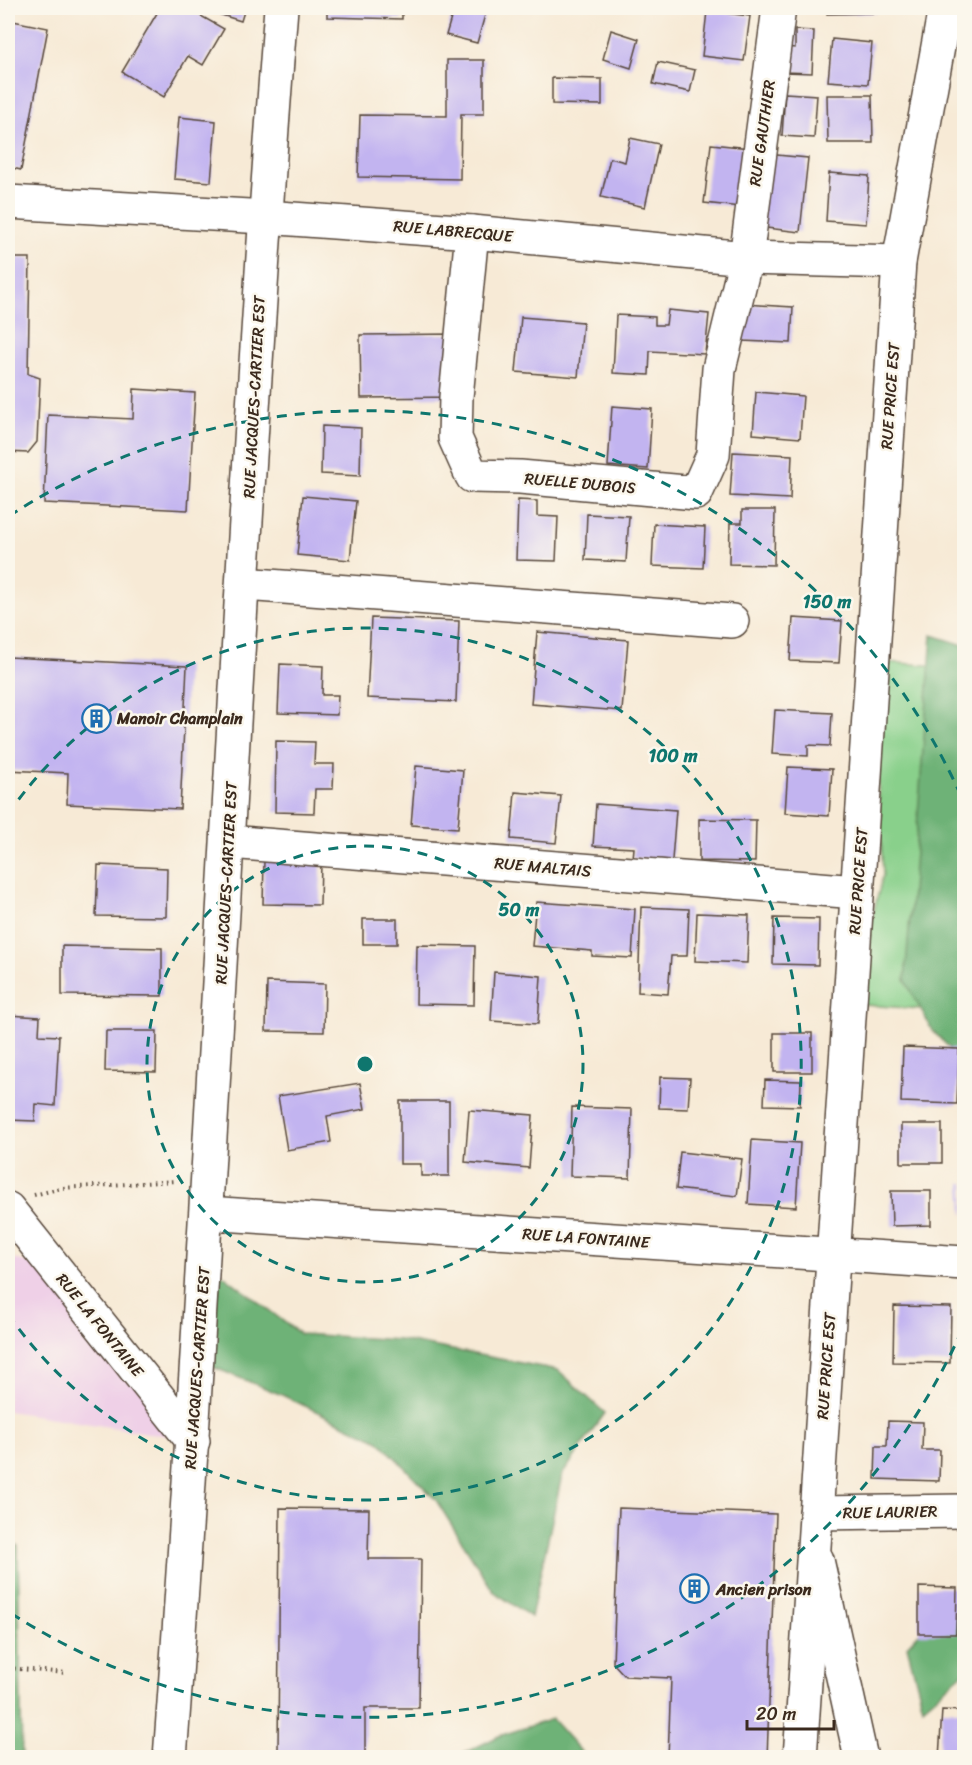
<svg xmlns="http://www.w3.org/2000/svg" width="972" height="1765" viewBox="0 0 972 1765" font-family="Sriracha,sans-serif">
  <rect width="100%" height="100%" fill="#fbf7ec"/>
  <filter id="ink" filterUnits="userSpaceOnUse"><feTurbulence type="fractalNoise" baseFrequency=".0167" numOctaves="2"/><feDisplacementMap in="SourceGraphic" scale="12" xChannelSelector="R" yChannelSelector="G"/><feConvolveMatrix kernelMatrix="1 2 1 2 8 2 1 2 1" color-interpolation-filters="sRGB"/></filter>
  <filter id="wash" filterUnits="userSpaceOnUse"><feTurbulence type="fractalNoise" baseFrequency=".008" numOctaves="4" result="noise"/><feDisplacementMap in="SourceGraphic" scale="24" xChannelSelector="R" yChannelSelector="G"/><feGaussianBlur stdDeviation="1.35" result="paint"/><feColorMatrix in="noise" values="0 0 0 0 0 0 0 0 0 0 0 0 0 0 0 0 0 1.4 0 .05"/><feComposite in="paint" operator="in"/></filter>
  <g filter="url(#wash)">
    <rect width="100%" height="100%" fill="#f7ead6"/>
    <!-- built -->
    <path fill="#efd0e7" d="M8,1257l37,11 117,139 5,29 -159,-25z"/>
    <!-- green -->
    <path fill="#89d08b" stroke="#627d54" stroke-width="1.5" d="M872,661l92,7v344l-114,-8 33,-129z"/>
    <!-- forest -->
    <g fill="#6eb277" stroke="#546e4a" stroke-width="1.5">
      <path d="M932,635l32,10v418l-32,-33 -27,-50z"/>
      <path d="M204,1260l96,74 100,6 158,30 47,43 -43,62 -31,142 -38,-26 -57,-91 -57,-59 -97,-46 -84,-34z"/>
      <path d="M8,1540l10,6 4,211h-14z"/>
      <path d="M949,1601l15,1v70l-41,35 -16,-61z"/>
      <path d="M552,1719l34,38h-130l43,-21z"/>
    </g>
    <g id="blocks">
      <!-- building -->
      <g fill="#c2b4f0">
        <path d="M160,8h27l37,21 -21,36 -15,-9 -24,41 -42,-25z"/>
        <path d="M199,8h46l-4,13z"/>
        <path d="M327,8h75v11l-75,-2z"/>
        <path d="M454,8h33l-10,35 -31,-8z"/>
        <path d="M827,8h50v5l-50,1z"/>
        <path d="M707,11l43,5 -6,45 -42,-5z"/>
        <path d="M8,20l40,8 -27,142 -13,-3z"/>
        <path d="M611,30l28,9 -8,29 -28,-9z"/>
        <path d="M795,30l19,1 -2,42 -27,-1v-25l10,1z"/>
        <path d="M832,39l40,4 -4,41 -40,-3z"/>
        <path d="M447,60h37v54h-23l-1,65 -102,-2 2,-62 87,1z"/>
        <path d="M658,62l37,8 -5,22 -37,-8z"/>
        <path d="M552,78l50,1v26l-50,-1z"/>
        <path d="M785,93l32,2 -3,43 -32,-2z"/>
        <path d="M827,95h45l1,48h-45z"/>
        <path d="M179,117l37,4 -5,61 -37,-3z"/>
        <path d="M630,138l29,6 -14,63 -44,-10 9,-39 15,4z"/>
        <path d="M711,144l39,4v60l-46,-5z"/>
        <path d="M766,154l42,4 -8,74 -42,-5z"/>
        <path d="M829,173l40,3 -3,48 -40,-3z"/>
        <path d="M8,258h22l-2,116 12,4 -3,64 -9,11 -20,-1z"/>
        <path d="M744,304l49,3 -2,36 -49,-2z"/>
        <path d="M668,310l41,4 -4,40 -55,-3 -1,24 -36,-2 3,-58 39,2v8h11z"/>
        <path d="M521,317l62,5 -5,55 -62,-5z"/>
        <path d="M455,334l1,63 -95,1 -1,-63z"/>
        <path d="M134,389l61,4 -7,117 -144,-7 4,-88 85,4z"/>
        <path d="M756,392l47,4 -3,42 -47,-4z"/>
        <path d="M612,406l40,3 -4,60 -40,-3z"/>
        <path d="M322,426l39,2 -1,48 -39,-2z"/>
        <path d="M733,452l59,3 -2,44 -60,-3z"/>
        <path d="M303,496l53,5 -6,59 -53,-5z"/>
        <path d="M518,500l19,1v15l21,1 -2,44 -40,-1z"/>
        <path d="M742,510h33l-1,55 -45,-1 1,-41h12z"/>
        <path d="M587,514l42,2 -3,46 -41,-2z"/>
        <path d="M654,524l51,3 -2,41 -51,-2z"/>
        <path d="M371,618l88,3 -3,81 -89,-4z"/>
        <path d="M793,618l49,3 -3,42 -49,-2z"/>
        <path d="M537,632l91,8 -6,71 -91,-7z"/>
        <path d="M8,657l179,9 -7,143 -113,-5 1,-31 -60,-3z"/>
        <path d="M280,664l43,2 -1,29h16l-1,20 -59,-2z"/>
        <path d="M775,710l57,3 -2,33 -22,-1v11l-36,-2z"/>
        <path d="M276,741l39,1 -1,22h20l-1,25h-18l-1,24 -39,-1z"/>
        <path d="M416,766l47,4 -5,58 -47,-3z"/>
        <path d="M788,767l44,2 -3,47 -44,-3z"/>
        <path d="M515,792l46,4 -5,47 -45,-4z"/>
        <path d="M596,804l80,6 -4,50 -39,-2 1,-10 -41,-2z"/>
        <path d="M699,819l57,1 -1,42 -56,-1z"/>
        <path d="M264,860l57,2 -1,43 -57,-1z"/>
        <path d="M98,865l69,3 -1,49 -70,-1z"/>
        <path d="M536,902l99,7 -3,49 -40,-2v-5l-60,-5z"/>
        <path d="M641,907l48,2 -2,47h-16l-3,38 -30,-2z"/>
        <path d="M697,913l52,2 -2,48 -52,-2z"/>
        <path d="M774,918l45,1 -1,46 -45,-1z"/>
        <rect x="363" y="919" width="34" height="25"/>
        <path d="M417,945l58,1 -1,59 -58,-1z"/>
        <path d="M62,946l100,2v48l-100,-1z"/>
        <path d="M494,972l47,4 -3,48 -47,-3z"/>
        <path d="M267,982l58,2 -1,48 -58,-1z"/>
        <path d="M8,1015l32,2 -1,18 20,1 -4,70 -19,-2 -1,17 -27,-1z"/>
        <path d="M106,1031h51l-1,41 -51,-1z"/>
        <rect x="774" y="1033" width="38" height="39"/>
        <path d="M903,1047l56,2 -2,55 -56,-2z"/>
        <path d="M660,1077l30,1 -2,31 -29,-1z"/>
        <path d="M765,1080l36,1 -1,25 -36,-1z"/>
        <path d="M360,1083l5,26 -38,7 4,26 -44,8 -9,-54z"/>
        <path d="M400,1101h49v75h-28v-12h-21z"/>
        <path d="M572,1107l60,2 -2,69 -60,-2z"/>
        <path d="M469,1110l64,5 -4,53 -64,-6z"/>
        <rect x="901" y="1124" width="41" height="39"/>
        <path d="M752,1140l48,3 -4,64 -48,-3z"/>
        <path d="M680,1152l62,7 -5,37 -61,-7z"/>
        <path d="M961,1183h3v31h-1z"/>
        <path d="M891,1191h40v34l-39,1z"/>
        <path d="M894,1306l57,1 -1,56 -57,-1z"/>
        <path d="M888,1421l35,1 -1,28h18l-1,31 -64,-2 1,-33h11z"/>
        <path d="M280,1508l89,1 -1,50h53l-2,149h-54v46l-87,-1z"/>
        <path d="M619,1508l157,6 -9,244h-99l3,-80 -46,-2 -12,-13z"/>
        <path d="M919,1587l38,1 -1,46h-37z"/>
        <path d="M942,1710l22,1v47h-25z"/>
      </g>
    </g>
  </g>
  <g filter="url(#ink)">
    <use href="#blocks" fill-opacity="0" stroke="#57473a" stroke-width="1.5"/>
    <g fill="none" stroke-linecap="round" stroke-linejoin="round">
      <defs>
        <g id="street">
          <path d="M8,202l257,15 207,15 274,26 153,4"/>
          <path d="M472,232l-16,165 -1,41 17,38 48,1 176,16 17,-38 6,-86 27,-111 33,-250"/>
          <path d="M244,584l488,37"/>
          <path d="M229,842l628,50"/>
          <path d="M8,1209l185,232"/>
          <path d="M207,1213l757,50"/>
          <path d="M816,1513l148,-2"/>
          <path d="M817,1560l44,198"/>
        </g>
        <g id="secondary">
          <path d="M170,1758c43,-583 66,-1168 111,-1750"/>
          <path d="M800,1758l99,-1496 46,-254"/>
        </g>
      </defs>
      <!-- street casing -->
      <use href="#street" stroke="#57473a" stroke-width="36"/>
      <!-- secondary casing -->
      <use href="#secondary" stroke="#57473a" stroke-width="36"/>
      <!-- path -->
      <g stroke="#57473a" stroke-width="4" stroke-dasharray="1.5 4.5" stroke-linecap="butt">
        <path d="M34,1195l28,-7 114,-7"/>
        <path d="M8,1668l59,5"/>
      </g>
      <!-- street -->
      <use href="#street" stroke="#fff" stroke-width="33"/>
      <!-- secondary -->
      <use href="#secondary" stroke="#fff" stroke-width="33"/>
    </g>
  </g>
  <!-- distance rings -->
  <g fill="none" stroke="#0f766e" stroke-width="3" stroke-dasharray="10 8">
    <circle cx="365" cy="1064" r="218"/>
    <path d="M8 814A436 436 0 1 1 8 1314"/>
    <path d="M962 1330A654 654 0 0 1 9 1612M9 516A654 654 0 0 1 962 798"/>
  </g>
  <!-- icons -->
  <defs>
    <symbol id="building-ring" viewBox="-11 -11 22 22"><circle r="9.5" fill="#fbf7ec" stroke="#1f6fb2" stroke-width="1.5"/><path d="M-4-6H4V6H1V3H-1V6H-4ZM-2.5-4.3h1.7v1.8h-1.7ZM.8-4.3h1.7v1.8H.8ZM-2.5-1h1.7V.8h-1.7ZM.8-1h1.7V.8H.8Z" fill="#1f6fb2"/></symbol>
  </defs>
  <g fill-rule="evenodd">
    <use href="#building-ring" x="80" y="702" width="33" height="33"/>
    <use href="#building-ring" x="678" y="1572" width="33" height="33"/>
  </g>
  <g text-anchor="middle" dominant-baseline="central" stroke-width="5" stroke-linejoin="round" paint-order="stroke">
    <!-- street labels -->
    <g font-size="16" fill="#3b2a1e" stroke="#fbf7ec">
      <text transform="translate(762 133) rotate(-82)">RUE GAUTHIER</text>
      <text transform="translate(453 231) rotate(5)">RUE LABRECQUE</text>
      <text transform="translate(890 396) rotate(-86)">RUE PRICE EST</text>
      <text transform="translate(254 397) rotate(-87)">RUE JACQUES-CARTIER EST</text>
      <text transform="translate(580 483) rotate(5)">RUELLE DUBOIS</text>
      <text transform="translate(543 867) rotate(5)">RUE MALTAIS</text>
      <text transform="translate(858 881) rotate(-86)">RUE PRICE EST</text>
      <text transform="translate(226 883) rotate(-87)">RUE JACQUES-CARTIER EST</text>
      <text transform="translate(586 1238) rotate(4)">RUE LA FONTAINE</text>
      <text transform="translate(100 1325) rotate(51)">RUE LA FONTAINE</text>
      <text transform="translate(826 1366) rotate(-86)">RUE PRICE EST</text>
      <text transform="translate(197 1368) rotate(-86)">RUE JACQUES-CARTIER EST</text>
      <text transform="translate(890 1512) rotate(-1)">RUE LAURIER</text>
    </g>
    <!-- poi labels -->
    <g font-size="16" font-weight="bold" fill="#3b2a1e" stroke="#fbf7ec" text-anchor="start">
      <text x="117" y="718">Manoir Champlain</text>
      <text x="716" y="1589">Ancien prison</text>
    </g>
  </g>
  <circle cx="365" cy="1064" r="9" fill="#0f766e" stroke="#fbf7ec" stroke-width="3"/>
  <g font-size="18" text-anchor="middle" font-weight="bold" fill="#0f766e" stroke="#fbf7ec" stroke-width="5" stroke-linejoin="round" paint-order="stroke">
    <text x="827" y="608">150 m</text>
    <text x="673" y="762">100 m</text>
    <text x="519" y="916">50 m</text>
  </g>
  <!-- margin -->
  <rect width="972" height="1765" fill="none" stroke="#fbf7ec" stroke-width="30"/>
  <!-- scale -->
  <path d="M747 1720v9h87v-9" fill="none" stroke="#3b2a1e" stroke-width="3"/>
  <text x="756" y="1720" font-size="18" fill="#3b2a1e" stroke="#fbf7ec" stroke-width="4.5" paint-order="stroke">20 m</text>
</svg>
